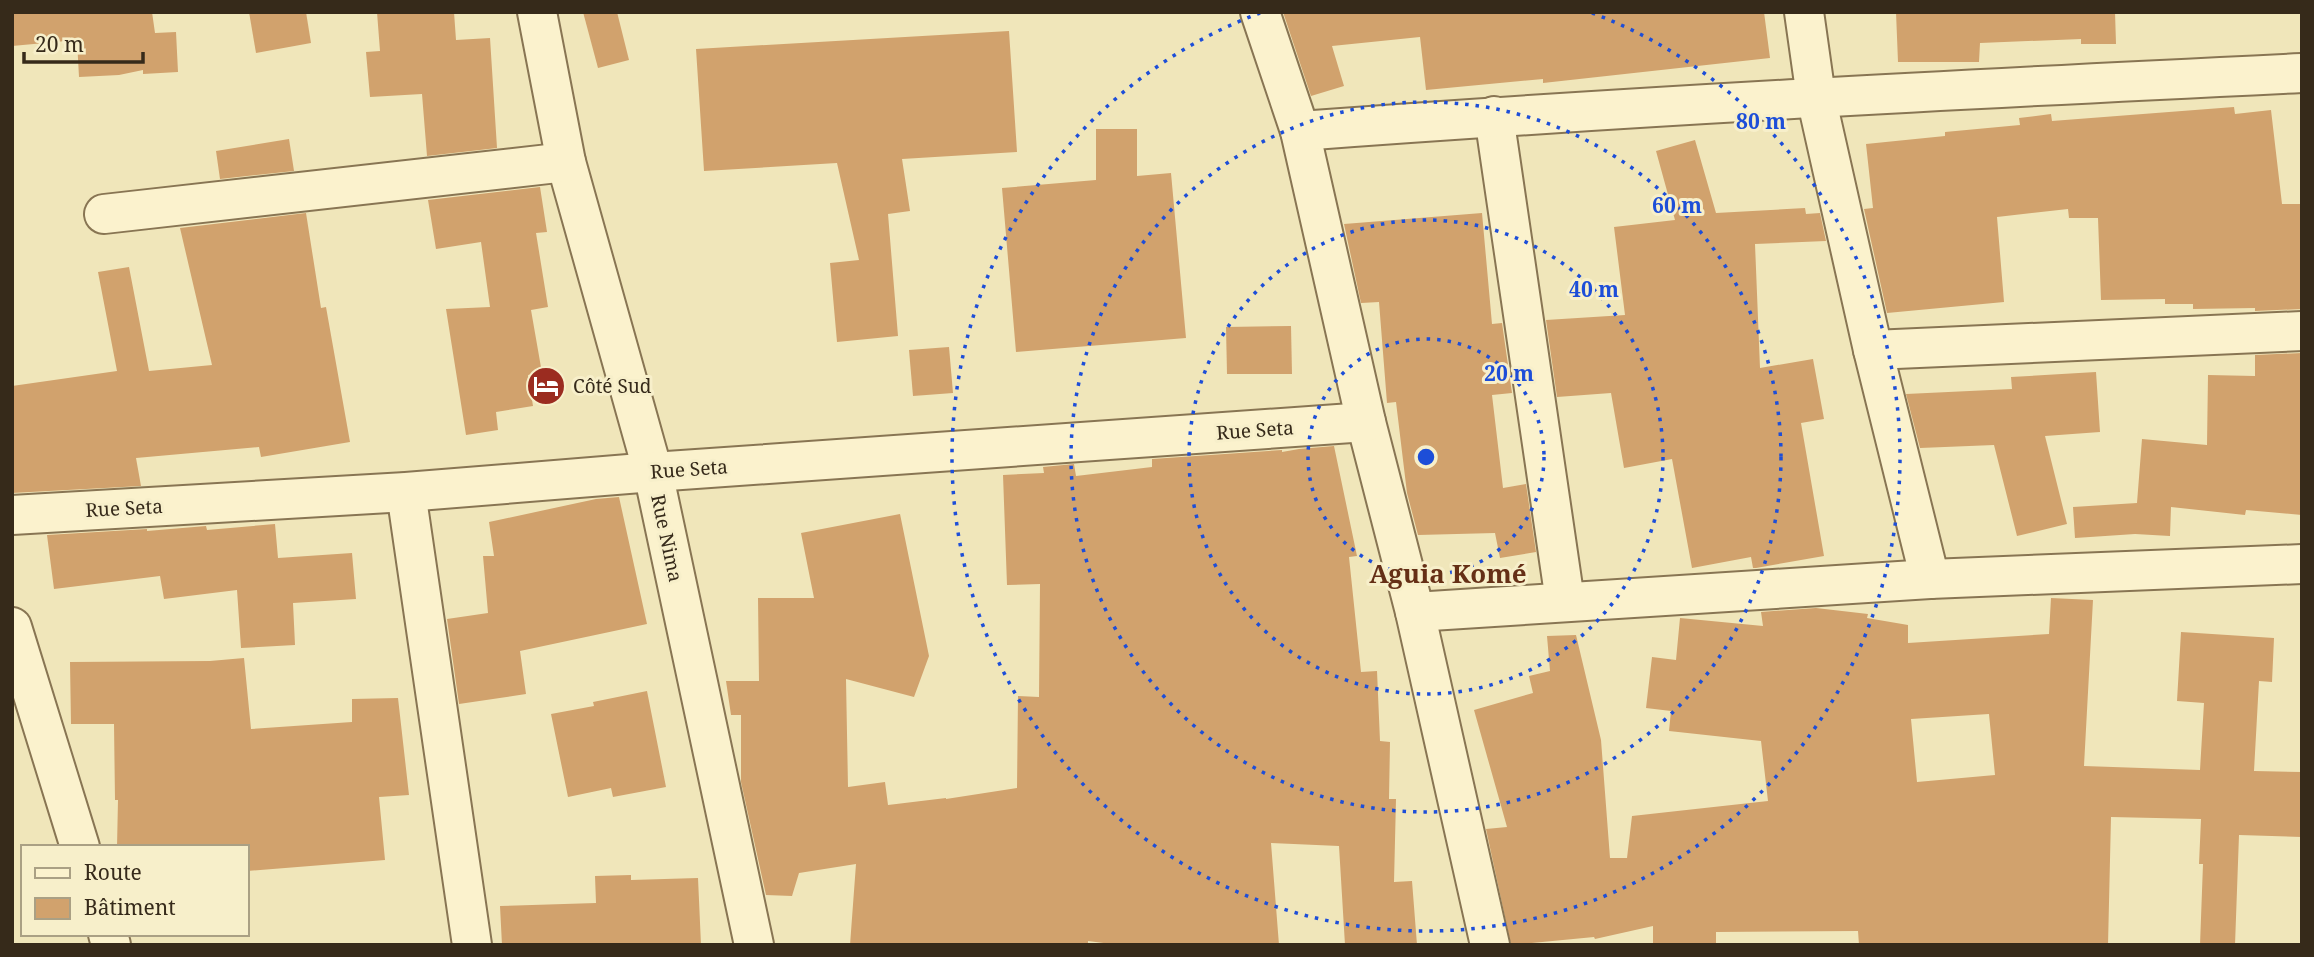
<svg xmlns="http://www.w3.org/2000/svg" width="2314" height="957" viewBox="0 0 2314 957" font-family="'Noto Serif',serif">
  <rect width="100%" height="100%" fill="#f0e6ba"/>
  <!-- building -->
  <g fill="#d1a26d" fill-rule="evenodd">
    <path d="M12,12h140l3,21 21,-1 2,40 -35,2v-4l-24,5 -40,2 -2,-37 -65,6z"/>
    <path d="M249,12h57l5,31 -55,10z"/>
    <path d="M377,12h77l2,28 34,-2 7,110 -70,8 -5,-62 -52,3 -4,-45 14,-1z"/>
    <path d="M583,12h34l12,48 -31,8z"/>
    <path d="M1283,12h481l6,46 -227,25v-4l-117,11 -6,-53 -88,9 12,40 -33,10z"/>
    <path d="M1896,12h219l1,32h-35v-5l-101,4 -1,19h-81z"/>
    <path d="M1009,31l8,121 -115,7 8,52 -22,3 10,122 -61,6 -7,-79 29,-3 -22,-97 -133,8 -8,-122z"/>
    <path d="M2234,107l1,7 36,-4 11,94h20v105l-47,2v-3l-62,1v-5h-28v-5l-64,1 -3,-82h-29l-1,-9 -71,8 7,85 -117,11 -23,-104 9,-1 -7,-64 79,-8v-4l75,-7 -1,-7 32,-4 1,7z"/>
    <path d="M1096,129h41v47l34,-3 15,165 -170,14 -14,-164 94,-8z"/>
    <path d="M289,139l5,32 -74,8 -4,-28z"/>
    <path d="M1695,140l21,73 89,-5 1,6 14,-1 6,28 -71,3 5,124 53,-9 11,60 -23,4 23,133 -68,12h-3l-2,-11 -59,11 -20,-109 -48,9 -13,-75 -54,4 -11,-77 79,-5 -11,-88 61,-7 -19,-69z"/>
    <path d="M540,187l7,45 -11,1 12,74 -17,3 11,63 -14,2 5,31 -37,6 2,18 -32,5 -20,-126 44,-2 -9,-65 -45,7 -8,-49z"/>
    <path d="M306,213l15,95 5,-1 24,135 -89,15 -2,-10 -123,11 5,28 -129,7v-107l105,-15 -19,-99 31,-5 20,104 63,-6 -32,-137z"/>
    <path d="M1482,213l10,111 10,-1 10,70 -20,2 11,93 23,-4 10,68 -36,6 -5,-25 -77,2 -11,-42 -11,-91 -9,1 -8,-101 -18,1 -17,-79z"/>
    <path d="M1291,326l1,48h-65l-1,-47z"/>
    <path d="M949,347l4,46 -40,3 -4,-46z"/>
    <path d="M2302,353v162l-56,-5 -1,5 -74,-8 -1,29 -35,-2 -60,4 -2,-31 64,-4 5,-64 65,6 1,-70 47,1v-21z"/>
    <path d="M2096,372l4,60 -55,4 22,88 -50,12 -23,-91 -74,3 -14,-54 106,-5 -1,-12z"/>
    <path d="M1334,446l23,110 -8,1 12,115 16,-1 3,70 10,1 -1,57h7l-2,83 18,-1 5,64h-72l-6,-99 -68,-3 8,102h-160l-31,-4v4h-238l6,-81 -57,9 -7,23 -26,-1 -25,-113v-67h-10l-5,-34h33l-1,-83h56l-13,-65 99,-19 29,142 -15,41 -68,-18 2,108 37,-5 3,23 58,-7v1l71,-11 1,-92 21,1 1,-113 -33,1 -4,-110 41,-2 -1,-6 31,-3 2,12 76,-9v-8l130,-9v2l17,-3z"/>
    <path d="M619,497l28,127 -127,27 6,43 -67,10 -12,-85 41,-6 -5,-57h11l-5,-34 107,-23z"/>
    <path d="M275,524l3,34 74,-5 4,46 -63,4 2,42 -54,3 -4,-58 -73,9 -4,-23 -106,13 -7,-54 100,-6v2l59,-5 1,4z"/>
    <path d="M2051,598l42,2 -9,166 116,4 4,-67 -27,-2 4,-69 93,6 -2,44 -13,-1 -5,90 48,1v65l-63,-2 -4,110h-35l3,-81h-4l2,-45 -90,-2 -3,128h-249l-1,-14 -142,1v13h-63v-19l-58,13 -1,-2 -83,8 -25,-116 21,-2 -33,-117 59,-17 -4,-17 21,-5 -3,-35 29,-1 25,105 9,118h17l5,-42 136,-15 -7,-60 -92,-10 2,-20 -25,-3 6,-51 24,3 4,-42 83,8 -2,-14 55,-4 52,6 -1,4 41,7v18l141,-9zM1989,714l6,61 -78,7 -6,-63z"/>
    <path d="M244,658l7,71 101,-7v-23l46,-1 11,97 -30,2 6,63 -138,11v-24h-130l1,-47h-3l-1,-76h-43l-1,-62 140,-1z"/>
    <path d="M647,691l19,96 -53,10 -2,-9 -43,9 -17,-83 43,-8 -1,-4z"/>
    <path d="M631,875v5l67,-2 3,67h-199l-2,-39 96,-3 -1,-27z"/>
  </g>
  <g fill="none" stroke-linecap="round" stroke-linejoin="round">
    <defs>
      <g id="minor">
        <path d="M537,12l29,150 87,310 101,473"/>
        <path d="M1260,12l40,119 66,291 49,190 75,333"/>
        <path d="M1804,12l12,85 57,253 57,229"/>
        <path d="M1494,116l71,485"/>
        <path d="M1300,131c334,-25 668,-42 1002,-58"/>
        <path d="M104,214l462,-52"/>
        <path d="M1873,350l429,-19"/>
        <path d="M406,492l66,453"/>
        <path d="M12,515l394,-23 247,-20 713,-50"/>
        <path d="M1415,612l515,-33 372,-15"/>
        <path d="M12,627l68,220"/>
        <path d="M108,934l3,11"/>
      </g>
    </defs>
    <!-- minor casing -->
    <use href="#minor" stroke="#887553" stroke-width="42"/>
    <!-- minor -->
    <use href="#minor" stroke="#fbf2cd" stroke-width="38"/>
  </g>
  <!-- distance rings -->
  <g fill="none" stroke="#1d4ed8" stroke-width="3.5" stroke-dasharray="3.5 7">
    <circle cx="1426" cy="457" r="118"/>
    <circle cx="1426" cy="457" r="237"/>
    <circle cx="1426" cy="457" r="355"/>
    <path d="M1592 13A474 474 0 1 1 1260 13"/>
  </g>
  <!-- icons -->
  <defs>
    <symbol id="hotel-disc" viewBox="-11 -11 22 22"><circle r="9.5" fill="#9b2c20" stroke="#f7efca"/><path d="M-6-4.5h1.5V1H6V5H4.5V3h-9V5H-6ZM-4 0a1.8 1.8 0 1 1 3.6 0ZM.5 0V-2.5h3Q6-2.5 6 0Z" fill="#fff"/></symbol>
  </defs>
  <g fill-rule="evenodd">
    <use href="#hotel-disc" x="524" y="364" width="44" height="44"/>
  </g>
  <g text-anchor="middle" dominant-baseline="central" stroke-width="6" stroke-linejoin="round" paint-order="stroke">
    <!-- poi labels -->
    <g font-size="19" fill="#362a1a" stroke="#f7efca" text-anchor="start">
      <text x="573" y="386">Côté Sud</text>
    </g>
    <!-- street labels -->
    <g font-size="19" fill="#362a1a" stroke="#f7efca">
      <text transform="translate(1255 430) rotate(-4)">Rue Seta</text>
      <text transform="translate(689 469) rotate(-4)">Rue Seta</text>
      <text transform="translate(124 508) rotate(-3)">Rue Seta</text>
      <text transform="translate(667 538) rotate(78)">Rue Nima</text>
    </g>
    <!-- district labels -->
    <g font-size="26" font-weight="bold" fill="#652f16" stroke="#f7efca">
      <text x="1448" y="573">Aguia Komé</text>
    </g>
  </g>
  <circle cx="1426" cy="457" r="10" fill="#1d4ed8" stroke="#f7efca" stroke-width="3.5"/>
  <g font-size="21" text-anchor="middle" font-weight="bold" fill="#1d4ed8" stroke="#f7efca" stroke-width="6" stroke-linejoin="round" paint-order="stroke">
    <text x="1761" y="129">80 m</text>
    <text x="1677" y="213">60 m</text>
    <text x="1594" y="297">40 m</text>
    <text x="1509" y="381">20 m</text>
  </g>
  <!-- border -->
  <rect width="2314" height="957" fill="none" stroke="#362a1a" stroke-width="28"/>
  <!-- legend -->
  <rect x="21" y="845" width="228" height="91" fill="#f7efca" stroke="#aaa084" stroke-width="2"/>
  <rect x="35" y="868" width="35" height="10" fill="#fbf2cd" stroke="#aaa084" stroke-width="2"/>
  <text x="84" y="880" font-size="21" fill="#362a1a">Route</text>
  <rect x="35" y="898" width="35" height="21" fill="#d1a26d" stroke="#aaa084" stroke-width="2"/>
  <text x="84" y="915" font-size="21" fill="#362a1a">Bâtiment</text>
  <!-- scale -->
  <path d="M24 52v10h119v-10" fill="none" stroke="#362a1a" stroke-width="3.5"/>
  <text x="35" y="52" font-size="21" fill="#362a1a" stroke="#f7efca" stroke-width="5" paint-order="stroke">20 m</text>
</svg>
